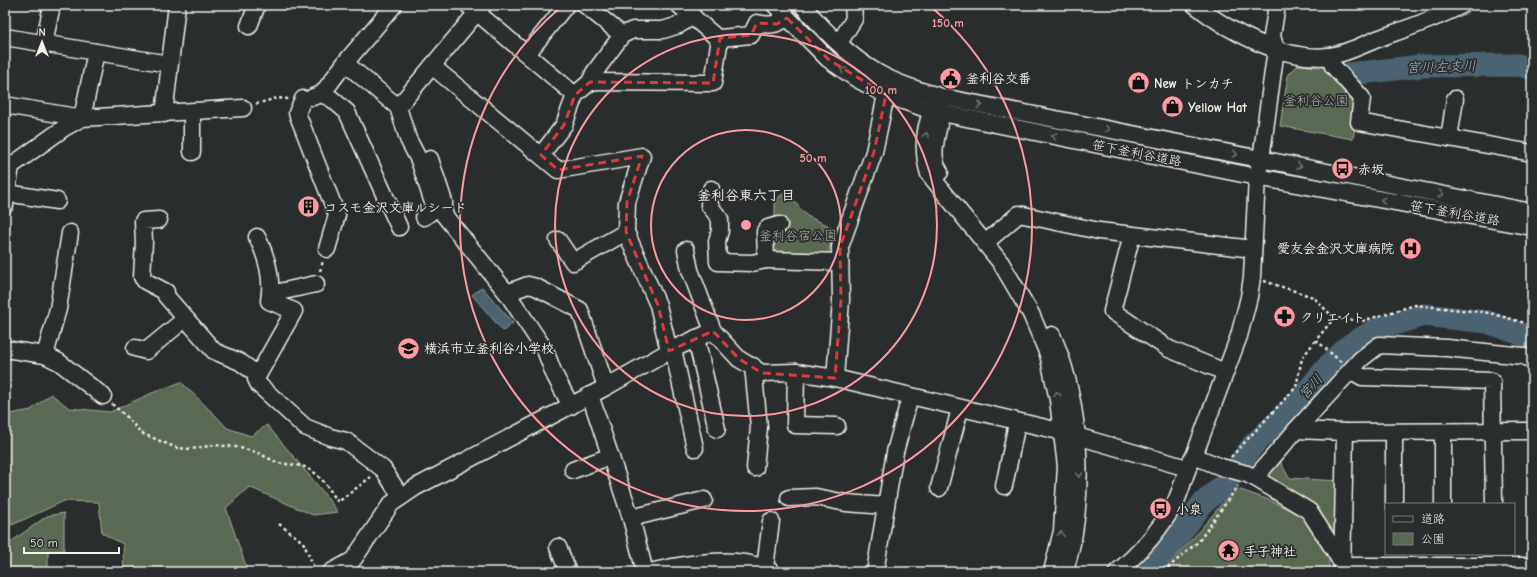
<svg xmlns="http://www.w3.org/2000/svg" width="1537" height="577" viewBox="0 0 1537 577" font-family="'Comic Neue','Klee One',sans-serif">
  <rect width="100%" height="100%" fill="#2a2d2e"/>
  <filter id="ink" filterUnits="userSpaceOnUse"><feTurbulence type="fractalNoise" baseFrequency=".025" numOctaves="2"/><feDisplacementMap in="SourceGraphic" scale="8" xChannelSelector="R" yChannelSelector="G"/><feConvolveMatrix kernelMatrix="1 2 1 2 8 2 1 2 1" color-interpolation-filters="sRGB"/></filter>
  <g filter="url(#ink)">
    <!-- green -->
    <g fill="#5a6952" stroke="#a7ad9d">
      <path d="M1298,65l30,3 31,35 -6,36 -73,-13 8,-51z"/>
      <path d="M786,192l21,24 20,9 8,6 -7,23 -58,2v-22l5,-13v-19l5,-6z"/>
      <path d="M181,382l37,36 9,10 24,8 16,-11 52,62 19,25 -25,3 -64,-28 -23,21 22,64h-124l-1,-28 -21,-11 -3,-31 -35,-1 -52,24 -7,-11v-99l26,-5 20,-16 18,14 41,4 42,-19z"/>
      <path d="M1280,461l9,17 49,3v65l-76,-69z"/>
      <path d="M1235,488l34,12 35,17 25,33v22h-168l34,-36z"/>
      <path d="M64,513v37l-16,1v21h-43v-26l42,-30z"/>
    </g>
    <!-- water -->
    <path fill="#4c6470" stroke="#8f9ca0" d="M482,287l31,36 -10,8 -31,-36z"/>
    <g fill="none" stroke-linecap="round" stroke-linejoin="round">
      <!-- river -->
      <g stroke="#4c6470" stroke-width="23">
        <path d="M1350,74l72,-8 96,-1 14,3"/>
        <path d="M1146,572l30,-33 26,-35 23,-20 28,-39 43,-41 35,-41 19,-18 27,-16 47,-14 63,7 45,16"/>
      </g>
      <defs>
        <g id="minor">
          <path d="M468,5l107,90"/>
          <path d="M585,5l37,30"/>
          <path d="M679,5l37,32 4,1 31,-3 6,-12c12,3 19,2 30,-5"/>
          <path d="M775,5l53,54 27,19 31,17 46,16 325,66 275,50"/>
          <path d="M802,5c22,25 46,51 76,68 19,11 42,18 64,24l590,115"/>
          <path d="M1195,5c33,26 90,57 134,51 17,-2 35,-12 51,-18 28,-10 56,-19 82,-33"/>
          <path d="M249,26l8,-21"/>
          <path d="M5,37l164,27"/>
          <path d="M44,43l8,-38"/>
          <path d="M839,43l15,-24 -1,-14"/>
          <path d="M527,54l39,-49"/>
          <path d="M1329,56l4,10 29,32 -3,24 173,31"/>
          <path d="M345,63l53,44 10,32 11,21 16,49 -11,8"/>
          <path d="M432,66l126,104 84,-14 -15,46 -1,30 32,73 11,46"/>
          <path d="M590,82l123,1 7,-45"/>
          <path d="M322,94l10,5 15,13 52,115"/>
          <path d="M313,97l9,-3 23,-31 49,-58"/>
          <path d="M303,99l-6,14 40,102 -10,34"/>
          <path d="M937,103c-14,20 -15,48 -8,71l72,89 30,51 17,40 10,46 8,66 -4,65 -10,41"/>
          <path d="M5,105l77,13 161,-10"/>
          <path d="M398,107l85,-102"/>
          <path d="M192,113v39"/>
          <path d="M164,114l13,-109"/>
          <path d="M1449,138l6,-39"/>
          <path d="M541,155l23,-30 11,-30 15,-13 4,-9 28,-38 11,-5h30l16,-5 14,-9"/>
          <path d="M430,159l14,43v13l63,78 38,57 9,24 17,32"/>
          <path d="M940,172c-14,-19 3,-49 2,-69"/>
          <path d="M711,189l-2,16 11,14v12l-3,10 1,21 34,1 14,-3"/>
          <path d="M7,193l50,8"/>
          <path d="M5,205l6,-39 53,-38 18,-10 14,-66"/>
          <path d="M159,220l-16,1 1,21 -2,35 3,4 21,11v4l48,55 26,11 18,13 -2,4 3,6 46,42 25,10 16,4 37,28 18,28"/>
          <path d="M779,225l-11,3 -3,3 1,29 74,2"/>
          <path d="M1132,235l-20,76 57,38 56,23"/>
          <path d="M257,237c10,20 16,42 12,64l25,10 -36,64"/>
          <path d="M558,240l15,22 53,-30"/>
          <path d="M985,243l34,-29 80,17 154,18"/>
          <path d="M686,250l4,20 23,61"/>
          <path d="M507,293l21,-8 8,2 44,23 26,77"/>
          <path d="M270,294l46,-10"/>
          <path d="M1052,335c26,59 32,135 22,198 -2,13 -6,26 -9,39"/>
          <path d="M696,338l21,91"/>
          <path d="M135,348l11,3 39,-32"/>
          <path d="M5,349l40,6 14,7 44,34"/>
          <path d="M673,349l22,99"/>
          <path d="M45,355l13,-46 12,-76"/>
          <path d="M753,366l6,61 -4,41"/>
          <path d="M1352,371l10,6 130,4 2,123"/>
          <path d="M796,372l-1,53 42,1"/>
          <path d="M835,378l6,-78 -1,-53 34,-95 12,-57"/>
          <path d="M590,395l41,123 14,54"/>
          <path d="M1296,430l65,-71 18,-14 68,3 76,8 9,4"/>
          <path d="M1394,432v72"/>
          <path d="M1443,432v72"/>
          <path d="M1194,456l27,11 26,7 8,4 41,-48 49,2 187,-1"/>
          <path d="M573,470l38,-14"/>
          <path d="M1255,478l54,33 27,42 6,11"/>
          <path d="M1004,486l13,-63"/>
          <path d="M939,488l21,-79"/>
          <path d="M789,498l27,-1 30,6 40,3"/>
          <path d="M631,518l73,-18"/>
          <path d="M558,547l10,25"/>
          <path d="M1342,566h190"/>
          <path d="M765,568l6,-47"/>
          <path d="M331,572l22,-12 38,-56 25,-17 190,-100 67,-38 40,-18 26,28 23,14 34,-1 39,6 228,54 124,36"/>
          <path d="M650,572c33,-8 91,-19 122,0"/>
          <path d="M875,572l20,-120 15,-55"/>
          <path d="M1117,572c24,-20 44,-43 59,-71 7,-15 9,-31 18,-45l45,-120 10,-39 3,-20 5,-100 4,-18 15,-110 -4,-13 5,-31"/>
          <path d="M1342,572l3,-140"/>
        </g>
      </defs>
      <!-- minor casing -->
      <use href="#minor" stroke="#f4f1e8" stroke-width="19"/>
      <!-- path -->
      <g stroke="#f4f1e8" stroke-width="2.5" stroke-dasharray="3 3" stroke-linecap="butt">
        <path d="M256,104l21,-6 12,1"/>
        <path d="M320,271l3,-10"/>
        <path d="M1264,281l49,16 21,21"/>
        <path d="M1341,362l-25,-22 18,-22 28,3 53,-16 75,8 42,12"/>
        <path d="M112,404l15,13 14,16 36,15 15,1 22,-4 22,2 20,5 22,11 25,3 12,7 10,10 13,19 33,-25"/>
        <path d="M1231,457l65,-70 6,-29 14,-18"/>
        <path d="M279,524l24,18 13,30"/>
        <path d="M1163,572l36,-31 39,-55"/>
      </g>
      <!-- minor -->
      <use href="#minor" stroke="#2a2d2e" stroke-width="16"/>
    </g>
    <!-- one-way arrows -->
    <defs><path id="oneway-chevron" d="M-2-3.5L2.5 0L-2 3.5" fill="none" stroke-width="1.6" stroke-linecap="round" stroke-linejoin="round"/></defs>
    <g stroke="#71726f">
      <use href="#oneway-chevron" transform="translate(843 70) rotate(-146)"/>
      <use href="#oneway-chevron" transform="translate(980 105) rotate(11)"/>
      <use href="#oneway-chevron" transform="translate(1107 129) rotate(11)"/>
      <use href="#oneway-chevron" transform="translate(926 135) rotate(-78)"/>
      <use href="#oneway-chevron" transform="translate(1054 136) rotate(-169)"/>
      <use href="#oneway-chevron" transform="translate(1235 154) rotate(11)"/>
      <use href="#oneway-chevron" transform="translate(1299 166) rotate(11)"/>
      <use href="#oneway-chevron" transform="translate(1441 194) rotate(11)"/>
      <use href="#oneway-chevron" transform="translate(1383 200) rotate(-170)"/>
      <use href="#oneway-chevron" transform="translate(1057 394) rotate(-102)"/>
      <use href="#oneway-chevron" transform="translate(1079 475) rotate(91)"/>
      <use href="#oneway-chevron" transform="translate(1061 534) rotate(-78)"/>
    </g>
  </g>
  <!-- marked area -->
  <path fill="none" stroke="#d93c3b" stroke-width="3" stroke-dasharray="8 5" stroke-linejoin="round" d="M787,18l41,41 58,36 -12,57 -34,95 1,53 -6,78 -73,-5 -23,-14 -26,-28 -44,20 -11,-46 -32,-73 1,-30 15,-46 -84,14 -17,-15 23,-30 11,-30 15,-13 123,1 7,-45 31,-3 6,-12 20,1z"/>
  <!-- distance rings -->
  <g fill="none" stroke="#ff9aa2" stroke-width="2">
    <circle cx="746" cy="225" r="95"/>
    <circle cx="746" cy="225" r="191"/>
    <path d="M930 6A286 286 0 1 1 562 6"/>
  </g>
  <!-- icons -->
  <defs>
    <symbol id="civic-disc" viewBox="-11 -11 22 22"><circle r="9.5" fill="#ff9aa2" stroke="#2a2d2e"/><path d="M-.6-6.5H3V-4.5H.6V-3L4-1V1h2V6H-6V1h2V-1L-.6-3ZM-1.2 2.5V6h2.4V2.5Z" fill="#111"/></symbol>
    <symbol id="shop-disc" viewBox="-11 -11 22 22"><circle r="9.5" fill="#ff9aa2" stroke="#2a2d2e"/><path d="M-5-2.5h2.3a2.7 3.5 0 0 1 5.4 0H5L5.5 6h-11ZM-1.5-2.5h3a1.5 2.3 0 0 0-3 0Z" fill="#111"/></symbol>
    <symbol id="bus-disc" viewBox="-11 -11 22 22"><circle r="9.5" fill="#ff9aa2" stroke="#2a2d2e"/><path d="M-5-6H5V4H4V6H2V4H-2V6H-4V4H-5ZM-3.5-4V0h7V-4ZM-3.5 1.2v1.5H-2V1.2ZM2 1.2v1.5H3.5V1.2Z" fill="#111"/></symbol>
    <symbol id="building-disc" viewBox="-11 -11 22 22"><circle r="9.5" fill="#ff9aa2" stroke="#2a2d2e"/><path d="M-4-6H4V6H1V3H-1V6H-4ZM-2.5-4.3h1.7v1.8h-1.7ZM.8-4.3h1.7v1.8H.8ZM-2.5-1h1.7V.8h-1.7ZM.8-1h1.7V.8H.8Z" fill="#111"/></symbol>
    <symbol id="hospital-disc" viewBox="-11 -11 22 22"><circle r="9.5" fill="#ff9aa2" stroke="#2a2d2e"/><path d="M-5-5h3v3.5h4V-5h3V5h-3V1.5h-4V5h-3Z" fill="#111"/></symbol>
    <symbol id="pharmacy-disc" viewBox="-11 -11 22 22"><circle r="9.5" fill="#ff9aa2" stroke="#2a2d2e"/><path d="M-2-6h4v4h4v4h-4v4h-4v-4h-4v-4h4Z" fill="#111"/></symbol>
    <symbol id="school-disc" viewBox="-11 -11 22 22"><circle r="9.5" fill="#ff9aa2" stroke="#2a2d2e"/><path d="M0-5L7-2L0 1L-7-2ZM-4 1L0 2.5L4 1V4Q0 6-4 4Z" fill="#111"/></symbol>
    <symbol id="temple-disc" viewBox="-11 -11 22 22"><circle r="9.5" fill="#ff9aa2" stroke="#2a2d2e"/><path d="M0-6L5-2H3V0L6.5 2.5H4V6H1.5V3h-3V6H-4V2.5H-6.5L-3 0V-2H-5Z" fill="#111"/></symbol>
  </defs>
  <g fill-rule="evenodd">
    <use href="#civic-disc" x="938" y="66" width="25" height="25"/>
    <use href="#shop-disc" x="1126" y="70" width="25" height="25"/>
    <use href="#shop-disc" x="1160" y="94" width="25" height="25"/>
    <use href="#bus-disc" x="1330" y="156" width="25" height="25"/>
    <use href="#building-disc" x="296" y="194" width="25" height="25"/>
    <use href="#hospital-disc" x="1398" y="236" width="25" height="25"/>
    <use href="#pharmacy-disc" x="1272" y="304" width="25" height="25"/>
    <use href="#school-disc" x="396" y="336" width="25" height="25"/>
    <use href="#bus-disc" x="1148" y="496" width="25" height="25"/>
    <use href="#temple-disc" x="1216" y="538" width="25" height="25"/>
  </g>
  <g text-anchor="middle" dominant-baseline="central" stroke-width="3.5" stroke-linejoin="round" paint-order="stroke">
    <!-- poi labels -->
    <g font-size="13" font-weight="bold" fill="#f4f1e8" stroke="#2a2d2e" text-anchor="start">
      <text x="966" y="78">釜利谷交番</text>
      <text x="1154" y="83">New トンカチ</text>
      <text x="1188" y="107">Yellow Hat</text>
      <text x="1358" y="169">赤坂</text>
      <text x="324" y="207">コスモ金沢文庫ルシード</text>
      <text x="1394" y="248" text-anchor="end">愛友会金沢文庫病院</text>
      <text x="1300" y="317">クリエイト</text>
      <text x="424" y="348">横浜市立釜利谷小学校</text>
      <text x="1176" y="509">小泉</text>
      <text x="1244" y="551">手子神社</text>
    </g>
    <!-- park labels -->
    <g font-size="13" fill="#afb4a4" stroke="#2a2d2e">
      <text x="1316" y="100">釜利谷公園</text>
      <text x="798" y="235">釜利谷宿公園</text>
    </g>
    <!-- street labels -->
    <g font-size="13" fill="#f4f1e8" stroke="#2a2d2e">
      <text transform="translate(1137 153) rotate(11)">笹下釜利谷道路</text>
      <text transform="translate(1455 213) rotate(10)">笹下釜利谷道路</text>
    </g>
    <!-- water labels -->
    <g font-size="14" font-style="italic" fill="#b1b9b8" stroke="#2a2d2e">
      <text transform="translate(1441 67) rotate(-2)">宮川左支川</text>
      <text transform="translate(1311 387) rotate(-48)">宮川</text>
    </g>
    <!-- neighbourhood labels -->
    <g font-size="14" font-weight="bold" fill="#f4f1e8" stroke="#2a2d2e">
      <text x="746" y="195">釜利谷東六丁目</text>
    </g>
  </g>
  <circle cx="746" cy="225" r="6" fill="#ff9aa2" stroke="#2a2d2e" stroke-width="2"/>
  <g font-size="12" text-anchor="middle" font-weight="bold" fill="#ff9aa2" stroke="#2a2d2e" stroke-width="3.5" stroke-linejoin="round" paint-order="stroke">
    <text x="948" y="27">150 m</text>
    <text x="881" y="94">100 m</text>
    <text x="813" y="162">50 m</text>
  </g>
  <!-- margin -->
  <rect width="1537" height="577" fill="none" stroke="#2a2d2e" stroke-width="20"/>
  <rect x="10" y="10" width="1517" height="557" fill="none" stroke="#f4f1e8" stroke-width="1.5" filter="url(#ink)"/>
  <!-- legend -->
  <rect x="1385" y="503" width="130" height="52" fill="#2a2d2e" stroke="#7b7b78"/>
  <rect x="1393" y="516" width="20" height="6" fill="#2a2d2e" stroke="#7b7b78"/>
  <text x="1421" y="523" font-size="12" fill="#f4f1e8">道路</text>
  <rect x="1393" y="533" width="20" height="12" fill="#5a6952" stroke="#7b7b78"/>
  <text x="1421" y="543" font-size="12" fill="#f4f1e8">公園</text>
  <!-- north arrow -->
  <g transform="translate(42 42)" stroke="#2a2d2e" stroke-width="3" paint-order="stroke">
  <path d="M0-3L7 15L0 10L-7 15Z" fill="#f4f1e8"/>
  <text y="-6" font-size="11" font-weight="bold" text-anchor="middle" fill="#f4f1e8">N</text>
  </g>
  <!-- scale -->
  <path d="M24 547v6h95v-6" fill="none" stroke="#f4f1e8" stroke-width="2"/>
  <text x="30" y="547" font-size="12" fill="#f4f1e8" stroke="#2a2d2e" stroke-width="3" paint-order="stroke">50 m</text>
</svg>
